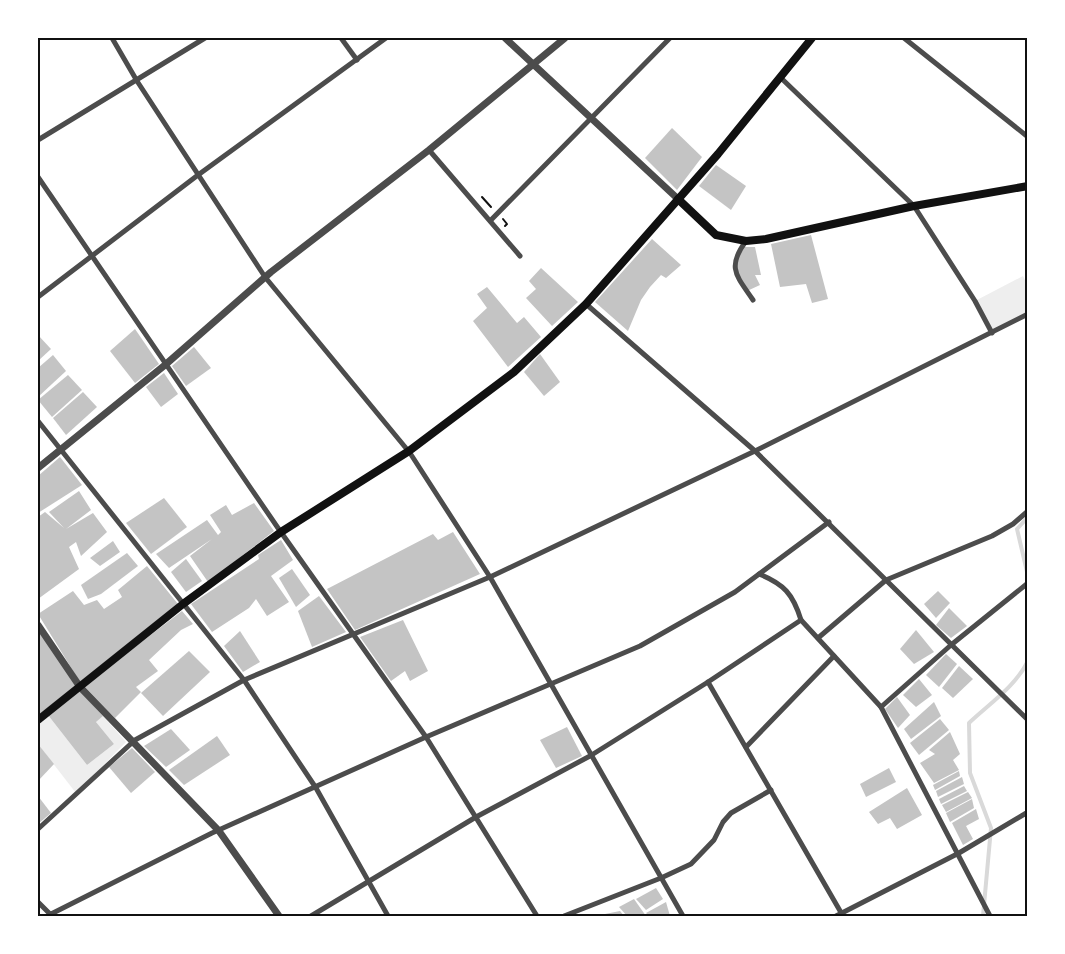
<svg xmlns="http://www.w3.org/2000/svg" width="1065" height="954" viewBox="0 0 1065 954" font-family="Commissioner,sans-serif">
  <rect width="100%" height="100%" fill="#fff"/>
  <!-- green -->
  <g fill="#eee">
    <path d="M1023,276l4,8v30l-35,19 -17,-32z"/>
    <path d="M48,715l39,50 27,-21 -18,-22 7,-6 23,26 -50,51 -38,-49v-21z"/>
  </g>
  <g fill="none" stroke-linecap="round" stroke-linejoin="round">
    <!-- stream -->
    <g stroke="#d9d9d9" stroke-width="4">
      <path d="M1028,517l-11,12 11,47"/>
      <path d="M983,916l8,-88 -21,-55 -1,-50c20,-19 46,-36 59,-62"/>
    </g>
  </g>
  <!-- building -->
  <g fill="#c4c4c4">
    <path d="M672,128l30,29 -25,33 -32,-32z"/>
    <path d="M716,165l30,21 -15,24 -32,-24z"/>
    <path d="M811,235l17,64 -16,4 -6,-19 -26,3 -9,-43z"/>
    <path d="M652,239l29,26 -15,13 -5,-3 -11,12 -9,13 -13,31 -33,-29z"/>
    <path d="M741,247h14l6,28h-6l5,10 -13,6 -13,-22z"/>
    <path d="M541,268l37,34 -26,24 -26,-28 10,-9 -7,-8z"/>
    <path d="M487,287l30,36 7,-6 17,20 -33,30 -35,-46 14,-13 -10,-14z"/>
    <path d="M135,329l24,35 -24,19 -25,-32z"/>
    <path d="M38,335l13,14 -13,12z"/>
    <path d="M194,347l17,21 -25,18 -14,-20z"/>
    <path d="M540,354l20,28 -16,14 -20,-24z"/>
    <path d="M53,355l13,16 -28,26v-29z"/>
    <path d="M164,373l14,21 -17,13 -15,-20z"/>
    <path d="M68,375l14,15 -30,27 -14,-17z"/>
    <path d="M83,392l14,15 -31,28 -13,-17z"/>
    <path d="M60,457l22,28 -44,28v-37z"/>
    <path d="M79,491l12,19 -25,19 27,-16 14,19 -26,24 -5,-14 -7,5 10,22 -41,30v-82l7,-5 19,16 -15,-16z"/>
    <path d="M164,498l23,29 -36,27 -25,-31z"/>
    <path d="M254,503l20,28 -66,51 -18,-26 22,-17 -43,29 -13,-14 51,-34 11,15 3,-3 -11,-17 16,-10 6,10z"/>
    <path d="M453,532l27,42 -125,56 -28,-41 106,-55 5,6z"/>
    <path d="M281,540l12,20 -22,16 18,26 -22,14 -11,-17 -7,9 -37,24 -21,-28 68,-45 -1,-4z"/>
    <path d="M113,541l7,11 -20,14 -10,-8z"/>
    <path d="M127,553l11,13 -37,28 -13,5 -7,-14z"/>
    <path d="M186,559l16,22 -16,11 -15,-20z"/>
    <path d="M147,566l31,38 -98,78 -42,-68 35,-23 11,14 13,-5 7,9 18,-12 -4,-7z"/>
    <path d="M292,569l18,26 -14,12 -17,-29z"/>
    <path d="M938,591l12,12 -14,15 -12,-14z"/>
    <path d="M319,596l27,36 -34,15 -14,-36z"/>
    <path d="M949,608l18,18 -16,12 -15,-13z"/>
    <path d="M182,611l11,13 -12,6 -32,30 9,11 -22,16 5,5 -26,26 -31,-32z"/>
    <path d="M403,620l25,51 -18,10 -5,-10 -14,10 -31,-44z"/>
    <path d="M38,628l38,58 -38,29z"/>
    <path d="M916,630l18,22 -20,12 -14,-15z"/>
    <path d="M240,631l20,31 -17,10 -19,-26z"/>
    <path d="M189,651l21,21 -47,44 -22,-23z"/>
    <path d="M946,654l11,10 -18,23 -13,-12z"/>
    <path d="M959,666l14,13 -20,19 -11,-10z"/>
    <path d="M919,679l13,16 -16,12 -13,-12z"/>
    <path d="M79,690l24,26 -7,6 18,22 -27,21 -39,-50z"/>
    <path d="M897,697l13,18 -12,13 -13,-19z"/>
    <path d="M934,702l7,14 -30,23 -7,-10z"/>
    <path d="M940,719l9,11 -30,25 -9,-12z"/>
    <path d="M567,727l15,29 -26,12 -16,-28z"/>
    <path d="M171,729l19,21 -24,17 -22,-21z"/>
    <path d="M950,732l10,22 -7,6 6,10 -25,13 -14,-20 15,-9 -6,-4z"/>
    <path d="M217,736l13,19 -46,30 -15,-15z"/>
    <path d="M38,744l16,20 -16,17z"/>
    <path d="M132,748l23,24 -24,21 -22,-26z"/>
    <path d="M889,768l7,14 -30,15 -6,-13z"/>
    <path d="M959,771l1,5 -25,14 -2,-5z"/>
    <path d="M962,777l2,7 -26,13 -2,-6z"/>
    <path d="M964,786l3,5 -26,13 -2,-5z"/>
    <path d="M907,788l15,27 -25,14 -7,-11 -12,6 -9,-12z"/>
    <path d="M968,792l4,6 -26,14 -4,-7z"/>
    <path d="M38,796l13,17 -13,11z"/>
    <path d="M972,799l2,9 -24,14 -4,-9z"/>
    <path d="M976,809l3,10 -13,7 7,13 -10,6 -11,-22z"/>
    <path d="M656,888l7,11 -17,11 -10,-11z"/>
    <path d="M634,899l12,17h-19l-8,-9z"/>
    <path d="M666,902l4,14h-21l-3,-3z"/>
    <path d="M620,911l4,5h-18l-1,-2z"/>
  </g>
  <g fill="none" stroke-linecap="round" stroke-linejoin="round">
    <!-- path -->
    <g stroke="#111" stroke-width="2">
      <path d="M482,197l9,10"/>
      <path d="M503,219l4,5 -2,2"/>
    </g>
    <!-- minor -->
    <g stroke="#4c4c4c" stroke-width="5">
      <path d="M112,38l25,43 128,196 145,176 80,124 193,339"/>
      <path d="M341,38l16,22"/>
      <path d="M904,38l124,99"/>
      <path d="M780,77l134,129 61,95 17,32"/>
      <path d="M38,140l167,-102"/>
      <path d="M429,150l91,106"/>
      <path d="M38,177l240,351 148,209 111,179"/>
      <path d="M491,220l179,-182"/>
      <path d="M746,241c-20,27 -9,35 7,59"/>
      <path d="M38,297l160,-122 188,-137"/>
      <path d="M586,304l169,147 273,269"/>
      <path d="M38,421l206,259 72,108 72,128"/>
      <path d="M759,574c25,10 34,20 42,46l80,87 109,209"/>
      <path d="M818,638l68,-58 106,-44 21,-12 15,-13"/>
      <path d="M708,682l135,234"/>
      <path d="M881,707l70,-62 77,-62"/>
      <path d="M746,747l88,-91"/>
      <path d="M38,829l97,-89 109,-60 246,-103 265,-126 273,-137"/>
      <path d="M38,902l13,13"/>
      <path d="M51,914l161,-81 214,-96 214,-91 95,-54 94,-70"/>
      <path d="M311,916l165,-99 114,-61 118,-74 93,-62"/>
      <path d="M564,916l97,-38 30,-14 23,-24 9,-18 8,-9 40,-23"/>
      <path d="M836,916l123,-63 69,-41"/>
    </g>
    <!-- tertiary -->
    <g stroke="#4c4c4c" stroke-width="7">
      <path d="M505,38l173,161"/>
      <path d="M38,468l127,-103 106,-93 158,-122 136,-112"/>
      <path d="M38,625l42,62 139,144 60,85"/>
    </g>
    <!-- secondary -->
    <g stroke="#111" stroke-width="8">
      <path d="M678,199l38,36 30,6 20,-2 148,-33 114,-20"/>
      <path d="M38,720l145,-116 98,-72 128,-81 105,-79 72,-68 132,-150 94,-116"/>
    </g>
  </g>
  <!-- border -->
  <rect width="1065" height="954" fill="none" stroke="#ffffff" stroke-width="78"/>
  <rect x="39" y="39" width="987" height="876" fill="none" stroke="#111" stroke-width="2"/>
</svg>
